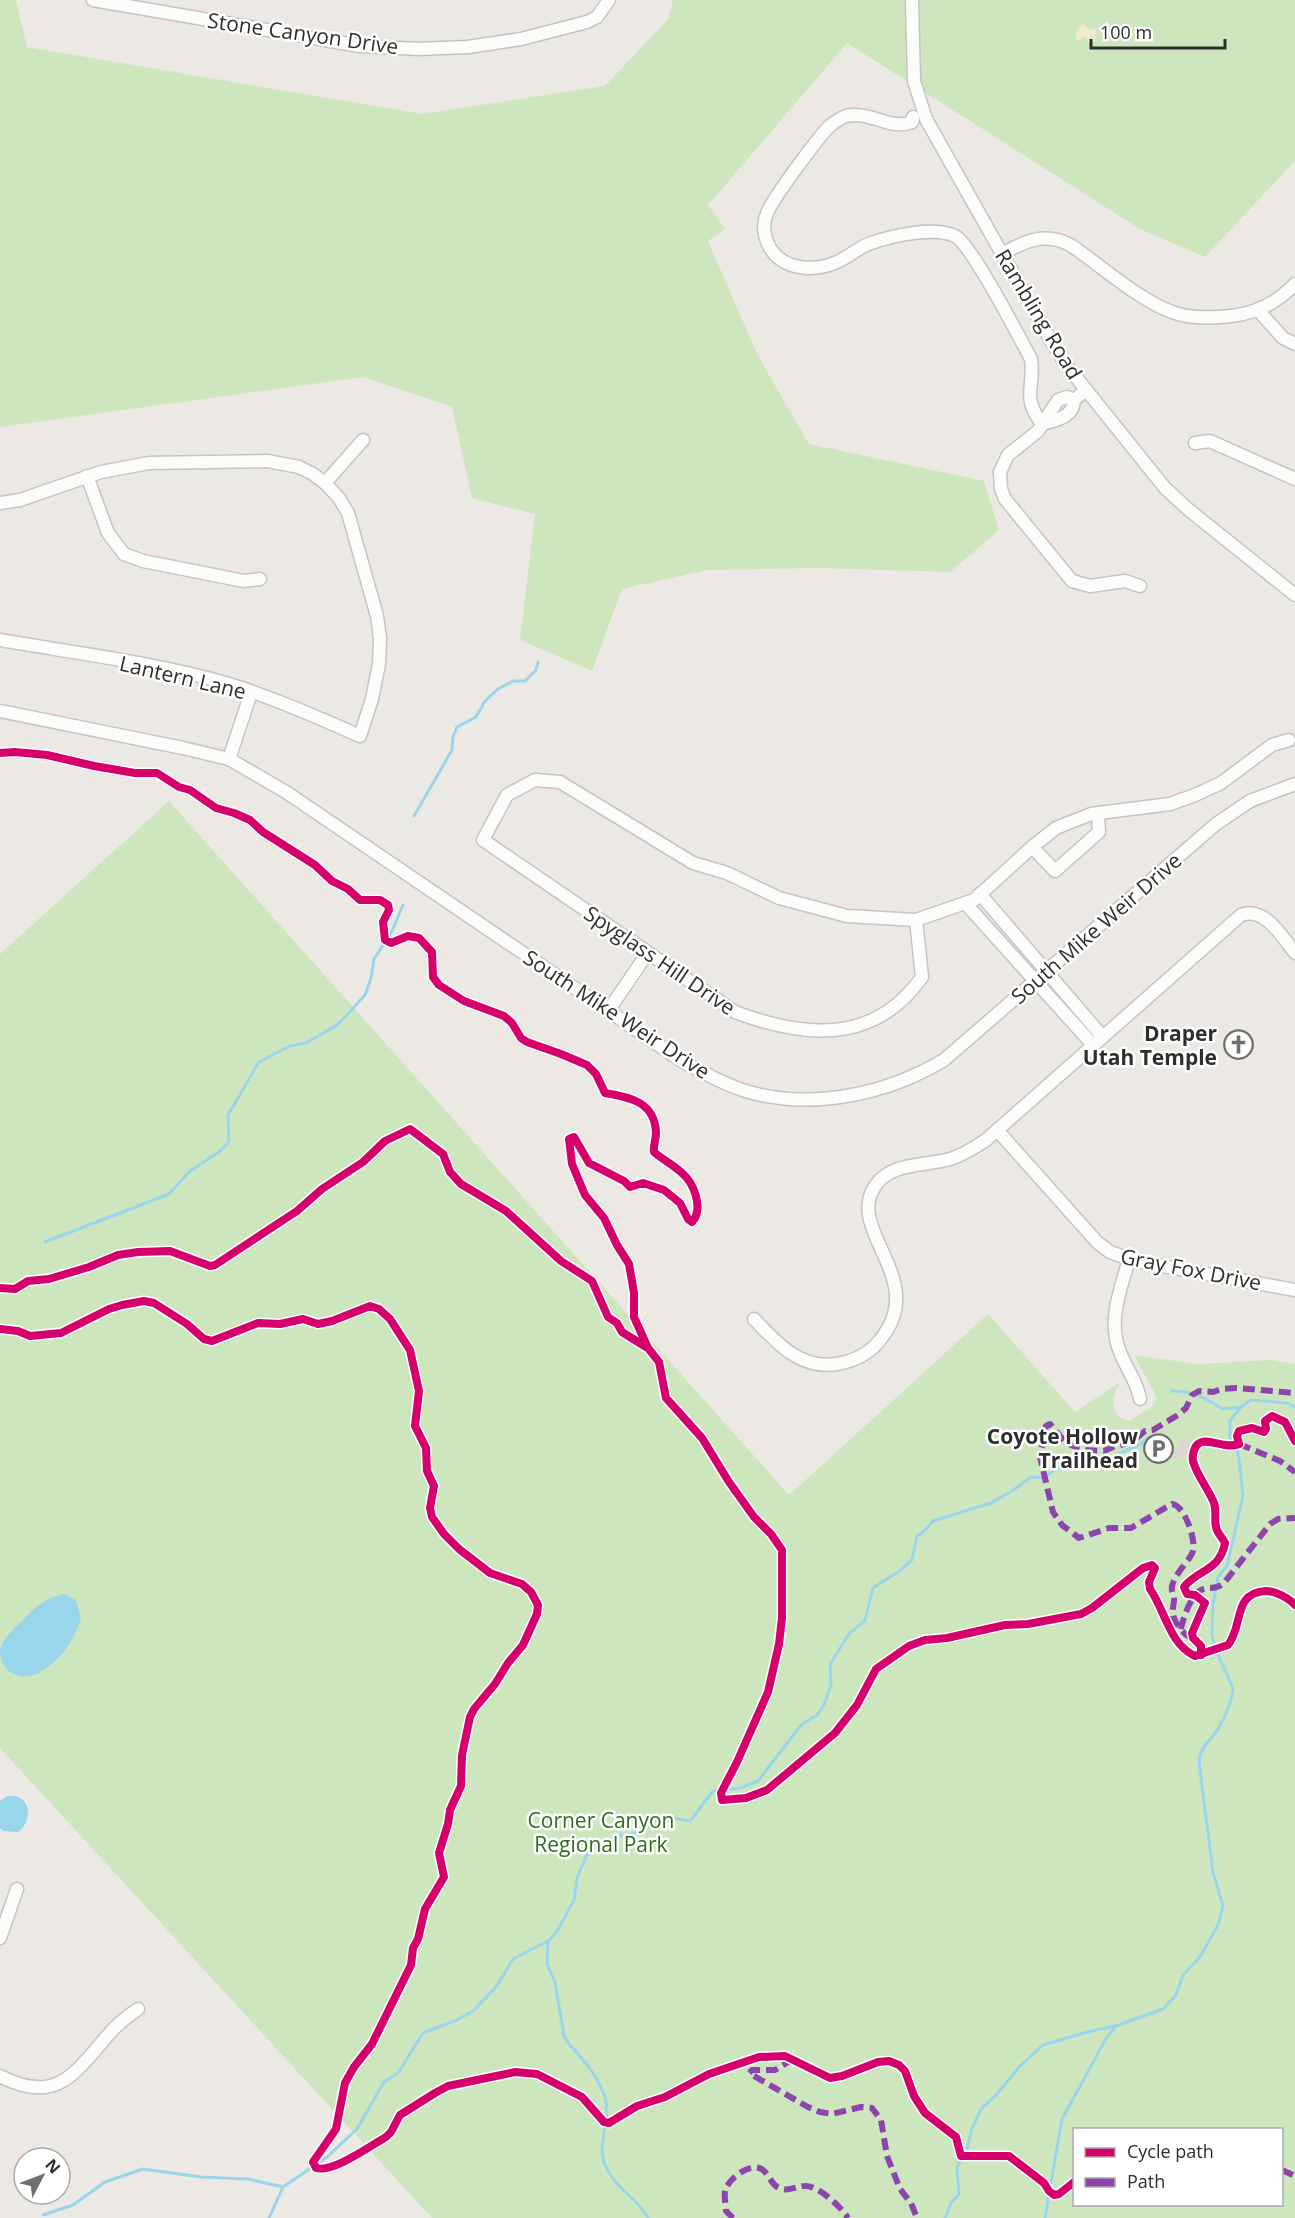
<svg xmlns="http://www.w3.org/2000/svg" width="1295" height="2218" viewBox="0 0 1295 2218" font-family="'Open Sans',sans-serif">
  <rect width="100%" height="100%" fill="#ece8e4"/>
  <!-- green -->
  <g fill="#cee6be" fill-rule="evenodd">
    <path d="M0,0h16l11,47 395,67 183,-28 63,-67 5,-19h622v161l-90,96 -65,-28 -293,-186 -139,162 17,24 -17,12 50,115 51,88 175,37 15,49 -49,42 -131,-4 -111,2 -86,19 -30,82 -72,-31 15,-126 -63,-16 -20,-91 -88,-30 -364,50z"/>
    <path d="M169,801l620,694 199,-181 87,98 45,-30c-9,15 -12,34 9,39l24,-15 3,-7 -2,-7 -20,-37 63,9 75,-4 23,4v854h-863l-432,-470v-794zM1074,2130h208v74h-208z"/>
  </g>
  <!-- sand -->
  <path fill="#f0ead3" d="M1083,24l6,5h5l3,3 -2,9 -3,3 -4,-1 -2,-6 -8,4 -3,-3 3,-11z"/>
  <!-- plaza -->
  <path fill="#dad6d2" d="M1179,1437h6l4,3 -1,16 -15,3 -4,-8 9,-1z"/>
  <!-- water -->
  <g fill="#99d6ec">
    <path d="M64,1594l12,6 5,19c-6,16 -14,32 -27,43 -6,5 -16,13 -24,14 -17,2 -30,-7 -30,-26 2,-11 14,-21 22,-29 12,-13 24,-24 42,-27z"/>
    <path d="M7,1796c24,-3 27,24 11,36l-15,-1 -3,-3v-27z"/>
  </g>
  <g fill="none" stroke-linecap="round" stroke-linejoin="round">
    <!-- stream -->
    <g stroke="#99d6ec" stroke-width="3">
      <path d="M414,816l38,-66 1,-13 4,-10 19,-10 9,-16 13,-12 15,-8h12l11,-11 2,-8"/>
      <path d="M45,1242l124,-48 21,-23 29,-19 10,-10 -1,-27 31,-53 31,-16 16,-3 31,-18 9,-9 19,-21 6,-17 3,-19 17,-26 12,-28"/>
      <path d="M1172,1391c21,0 34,7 50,18l19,-2"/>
      <path d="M548,1941l-1,23 8,18 9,54c4,8 9,12 14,18 11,12 22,28 27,43 7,23 -9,46 0,68 11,25 32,32 43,53"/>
      <path d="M43,2215l30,-10 32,-23 38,-13 58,8 47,2 35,8"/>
      <path d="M269,2218l14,-31 44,-30 30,-28 27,-47 14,-9 25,-40 34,-13 16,-9 23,-24 17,-28 35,-18 8,-8 18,-33 3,-22 9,-22 4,-5 25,-14 29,-6 13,-13 5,-2 28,5 23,-30 27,-3 18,-7 43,-56 16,-10 7,-10 7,-20 -1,-21 19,-30 16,-14 8,-32 25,-16 14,-12 5,-24 6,-4 10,-11 58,-18 21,-12 19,-14 12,1 25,-17 15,-4h28l30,-13 8,-7"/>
      <path d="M945,2218l6,-15 8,-9 -2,-27 10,-17 4,-19 10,-22 15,-14 24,-29 23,-21 44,-13 28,-6"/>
      <path d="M1045,2218l17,-99 45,-82 9,-11 47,-17 13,-14 7,-20 17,-18 18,-32 5,-19 -10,-34 -14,-110c1,-16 11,-20 19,-33 7,-12 14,-27 15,-41l-19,-42 -2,-12 1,-29 5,-28 9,-11 16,-70 -4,-37 -2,-10 -7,-11v-17l11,-14 10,-7 36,3 8,4"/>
    </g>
    <defs>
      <g id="minor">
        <path d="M93,0l267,46 59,3 49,-2 53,-8 66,-17 10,-5 12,-17"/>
        <path d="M912,0l2,81 12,38 128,227 13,20 98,122 24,22 106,85"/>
        <path d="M913,117l-1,5c-21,9 -43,-12 -66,-6 -4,1 -11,6 -15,9 -11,9 -59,75 -64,88 -5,12 -3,24 3,35 14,23 47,24 69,13 11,-5 20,-14 32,-18 21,-7 63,-17 84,-7 17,9 64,101 76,123 4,29 -10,37 11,65"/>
        <path d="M1002,254c23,-13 44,-23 70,-8 29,20 67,54 100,66 18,7 39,6 59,4 26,-3 46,-13 64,-32"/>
        <path d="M1258,310l25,28 12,6"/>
        <path d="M1074,400l-7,-3 -9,3 -20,31 -30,24 -8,17 1,17 4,10 67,82 18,5 35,-5 15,5"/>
        <path d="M1042,424c14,-4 32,-7 32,-24l6,-5"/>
        <path d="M1195,443l15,-2 85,38"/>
        <path d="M87,476l21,57 16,21 19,7 101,20 16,-2"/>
        <path d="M325,483l38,-43"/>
        <path d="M0,503l20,-3 81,-28 48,-9 119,-2 31,6 14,7 12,9 14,15 9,15 29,103 3,22 -1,26 -7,35 -12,37c-43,-19 -86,-38 -131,-52 -72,-21 -155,-31 -229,-44"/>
        <path d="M0,711l183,37 46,11 57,33 396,269c22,12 43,24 67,31 65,18 138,2 195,-32l272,-236 34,-23 45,-17"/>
        <path d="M229,759l22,-66"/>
        <path d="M1032,847l23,24 44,-39 -1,-17"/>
        <path d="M980,894l122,142"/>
        <path d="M965,903l128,142"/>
        <path d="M916,920l6,57c-48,68 -118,61 -187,35l-252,-172 24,-45 28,-15 25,2 133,81 34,10 52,25 68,18 69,4 58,-20 58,-53 24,-19 35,-14 79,-10 25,-9 26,-12 51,-38 17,-5"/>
        <path d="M608,1011l39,-57"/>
        <path d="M997,1130l100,112 13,10 25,9 160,29"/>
        <path d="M1129,1259c-8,30 -22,62 -9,93 6,16 17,29 20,47"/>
        <path d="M754,1319c23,24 46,51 83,45 17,-3 33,-11 43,-24 50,-60 -35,-109 -5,-154 16,-24 50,-20 75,-27 13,-4 24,-11 36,-19l255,-225c24,-9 41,22 54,38"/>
        <path d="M0,1938l17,-49"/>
        <path d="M0,2076c58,30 75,-4 110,-43 8,-10 18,-17 28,-24"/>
      </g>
    </defs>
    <!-- minor casing -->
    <use href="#minor" stroke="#c5c4c5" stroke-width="15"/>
    <!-- minor -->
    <use href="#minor" stroke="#fcfcfb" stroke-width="12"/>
    <!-- quiet -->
    <g stroke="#8e44ad" stroke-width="6" stroke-dasharray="12 6" stroke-linecap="butt">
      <path d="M1239,1444l41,17 15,11"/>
      <path d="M1181,1629c2,-11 10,-34 20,-39 9,-4 13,1 23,-7l46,-59 8,-5 17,-1"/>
      <path d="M1192,1638c-8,-2 -18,-16 -19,-24 -1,-5 1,-9 1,-14 0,-5 -3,-9 -2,-14 3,-13 19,-27 21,-35 3,-13 -9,-46 -21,-47l-41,24h-22l-30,10 -17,-13 -9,-13 -13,-55 6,-31 4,-2 16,19 18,7 20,1 9,-4 19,-5 13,-11 8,-1 25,-15 8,-7 6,-13 7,-4 14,1 9,-3 14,-1 59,5"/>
      <path d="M793,2059l-18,11h-23l-3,3 59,34 12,5 12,2 29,-7 11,1 9,12 6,36 13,33 11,14 6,15"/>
      <path d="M1282,2170l13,6"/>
      <path d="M733,2218l-7,-7c0,-8 -3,-16 0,-23 5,-11 26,-27 37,-18 7,6 9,17 19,19 9,2 15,-3 23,-3 13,-1 37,22 43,32"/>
    </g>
    <defs>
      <g id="cycleway">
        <path d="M0,753l15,-1 32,3 47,11 41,7h22l22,14 11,3 26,18 18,5 16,7 13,12 52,33 17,16 16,8 12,11h20l8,5 1,5 -6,12 2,18 6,3 17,-7 11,2 13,14 1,25 6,8 25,16 40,15 8,7 9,15 6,4 34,12 26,11 9,9 9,19c25,4 50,9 51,40 0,7 -3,12 -2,19 9,8 20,13 28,21 12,10 22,36 10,49l-4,-3 -8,-16 -16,-13 -21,-7 -13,4 -6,-6 -35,-18 -15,-26 -5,2 3,25 13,31 19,23 13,27 12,19 5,29v24l14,31 11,14 7,36 36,40 27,44 25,35 17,17 11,16v68l-3,26 -11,48 -31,70 -16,31 1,7 24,-2 21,-8 68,-57 22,-28 19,-36 33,-23 16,-6 22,-2 58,-13 23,-1 53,-10 11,-6 51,-40 9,-3 3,3 -6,14 1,7c15,21 19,55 45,67l33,-11c16,-20 4,-52 38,-54 9,0 23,7 29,14"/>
        <path d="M0,1288l15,1 13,-8 21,-2 40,-12 29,-12 20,-3 32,-1 40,15 5,-1 82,-54 25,-22 41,-27 22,-21 25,-12 33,25 7,18 11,12 45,27 55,50 31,20 16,36 9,6 5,9 24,15"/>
        <path d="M0,1329l18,2 12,5 31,-3 48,-24 13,-4 22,-4 10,2 33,21 17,15 8,2 46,-18 22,1 23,-5 15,5 14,-3 38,-15 9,3 11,10 20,31 9,41 -4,35 11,22 1,23 7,15 -4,22 2,9 12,17 15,15 31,24 32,11 9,8 7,13 -1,9 -14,31 -15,18 -13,21 -21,25 -4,8 -8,38 -1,31 -11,24 -2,14 -9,29 5,24 -19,32 -7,30 -5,9 -2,17 -39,79 -18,23 -9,16 -9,46 -23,33 3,6c17,5 54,-22 70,-31l5,-5 9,-17 35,-22 13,-7 67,-14 22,2 45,23 22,25 5,1 28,-17 28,-9 44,-23 50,-17 26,-1 45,22 12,-2 36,-14 11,-1 10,4 6,6 9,25 11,17 31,24 5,19h48l35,27 5,8 5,4 5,-1 15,-12"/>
        <path d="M1239,1444l-2,-8 2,-5 13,-3 12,4 2,-3 -1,-8 7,-5 13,6 10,19"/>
        <path d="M1201,1655v-9l-8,-8 -1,-5 13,-30 -10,-8 -8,-1 -3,-7c13,-17 36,-16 41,-44 -3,-6 -8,-10 -9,-16 -2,-8 1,-16 -2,-24 -5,-13 -18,-29 -21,-42 -1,-5 1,-14 5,-17 9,-8 27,6 41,0"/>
      </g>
    </defs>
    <!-- cycleway casing -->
    <use href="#cycleway" stroke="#fff" stroke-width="11"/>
    <!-- cycleway -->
    <use href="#cycleway" stroke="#d6006c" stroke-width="8"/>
  </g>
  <!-- icons -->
  <defs>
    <symbol id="church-ring" viewBox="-11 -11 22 22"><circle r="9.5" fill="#fff" stroke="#706f6e" stroke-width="1.5"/><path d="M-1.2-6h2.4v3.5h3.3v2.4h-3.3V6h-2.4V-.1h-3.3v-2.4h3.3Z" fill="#706f6e"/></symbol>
    <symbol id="parking-ring" viewBox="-11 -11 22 22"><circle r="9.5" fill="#fff" stroke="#706f6e" stroke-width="1.5"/><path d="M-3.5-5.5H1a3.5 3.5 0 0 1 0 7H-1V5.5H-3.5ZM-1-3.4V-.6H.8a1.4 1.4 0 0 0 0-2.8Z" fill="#706f6e"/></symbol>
  </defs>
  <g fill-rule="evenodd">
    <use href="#church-ring" x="1222" y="1028" width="33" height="33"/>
    <use href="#parking-ring" x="1142" y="1432" width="33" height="33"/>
  </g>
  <g text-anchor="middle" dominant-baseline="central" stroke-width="5" stroke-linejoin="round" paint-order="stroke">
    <!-- street labels -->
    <g font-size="21" fill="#2e2e2e" stroke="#fff">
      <text transform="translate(303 33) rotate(8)">Stone Canyon Drive</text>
      <text transform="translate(1039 314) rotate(59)">Rambling Road</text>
      <text transform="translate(183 677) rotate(13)">Lantern Lane</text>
      <text transform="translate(1096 928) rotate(-41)">South Mike Weir Drive</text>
      <text transform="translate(660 960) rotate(34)">Spyglass Hill Drive</text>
      <text transform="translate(617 1014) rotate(33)">South Mike Weir Drive</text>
      <text transform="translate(1191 1269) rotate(11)">Gray Fox Drive</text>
    </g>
    <!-- poi labels -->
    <g font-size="21" font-weight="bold" fill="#2e2e2e" stroke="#fff" text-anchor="end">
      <text x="1217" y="1033">Draper<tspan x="1217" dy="24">Utah Temple</tspan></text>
      <text x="1138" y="1436">Coyote Hollow<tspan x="1138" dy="24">Trailhead</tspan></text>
    </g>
    <!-- park labels -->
    <g font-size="21" fill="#2c6e1b" stroke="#fff">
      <text x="601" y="1820">Corner Canyon<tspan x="601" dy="24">Regional Park</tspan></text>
    </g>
  </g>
  <!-- legend -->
  <rect x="1073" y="2128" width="210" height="78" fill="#ffffff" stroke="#ababab" stroke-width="1.5"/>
  <rect x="1085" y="2148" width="30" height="9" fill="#d6006c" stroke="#ababab" stroke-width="1.5"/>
  <text x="1127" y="2158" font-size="18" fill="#2e2e2e">Cycle path</text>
  <rect x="1085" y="2178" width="30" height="9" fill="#8e44ad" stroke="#ababab" stroke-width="1.5"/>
  <text x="1127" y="2188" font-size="18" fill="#2e2e2e">Path</text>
  <!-- north arrow -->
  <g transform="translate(42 2176) rotate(48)"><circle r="28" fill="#ffffff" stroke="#ababab" stroke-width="1.5"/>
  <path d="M0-4.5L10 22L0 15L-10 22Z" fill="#706f6e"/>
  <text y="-9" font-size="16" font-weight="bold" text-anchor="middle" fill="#2e2e2e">N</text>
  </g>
  <!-- scale -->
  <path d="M1091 39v9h134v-9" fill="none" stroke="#2e2e2e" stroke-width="3"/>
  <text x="1100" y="39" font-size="18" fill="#2e2e2e" stroke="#ffffff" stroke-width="4.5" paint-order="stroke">100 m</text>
</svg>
